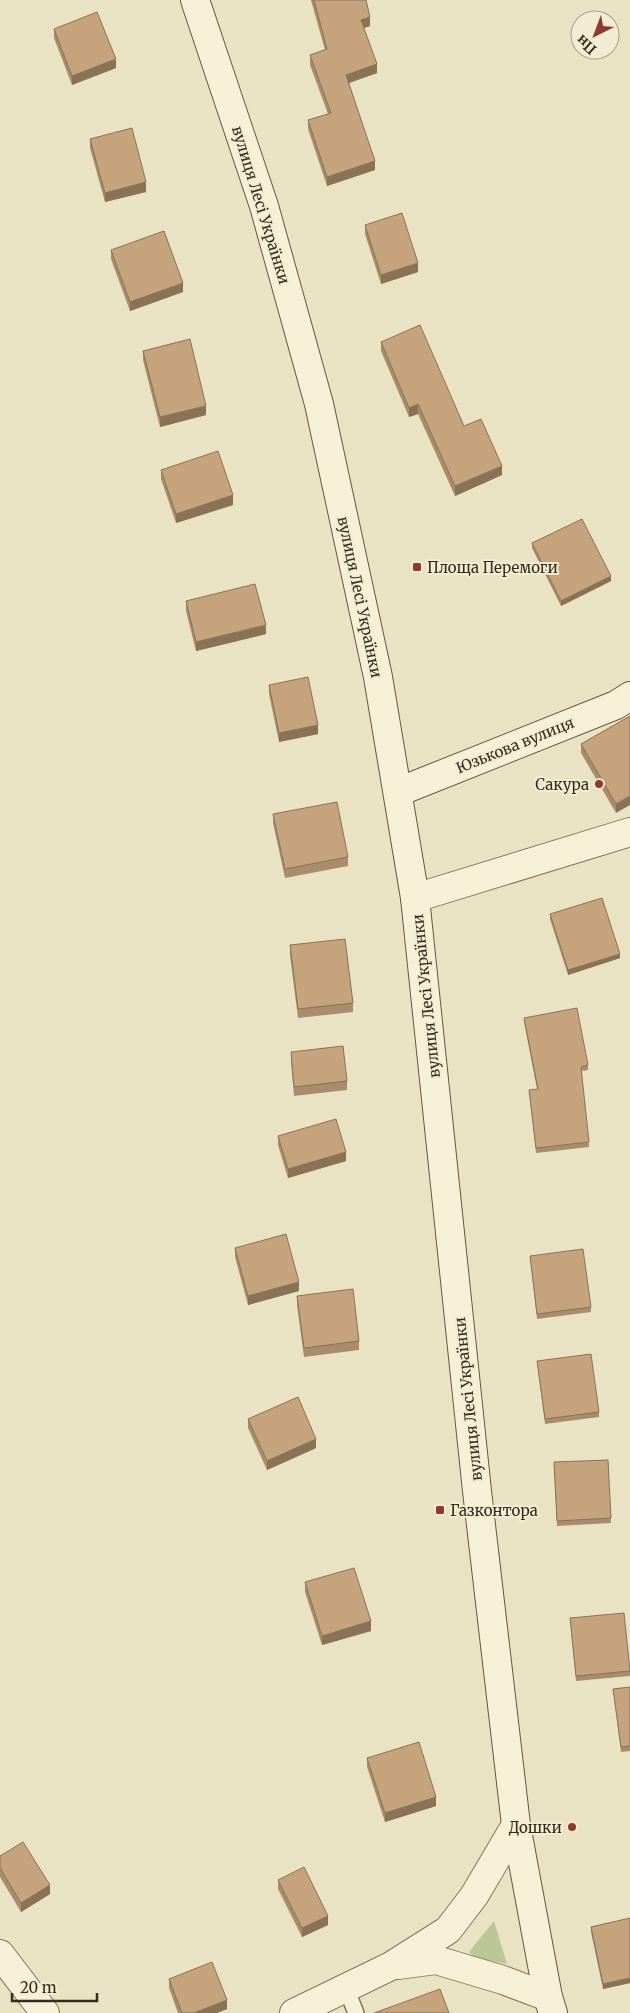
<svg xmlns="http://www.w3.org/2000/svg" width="630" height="2013" viewBox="0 0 630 2013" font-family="Merriweather,serif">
  <rect width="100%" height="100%" fill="#eae3c3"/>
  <!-- green -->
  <path fill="#bcc798" d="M494,1921l13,43 -32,-6 -6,-6z"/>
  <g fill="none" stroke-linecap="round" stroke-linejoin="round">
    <defs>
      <path id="lane" d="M346,1988l10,25"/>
      <g id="street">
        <path d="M415,898l215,-66"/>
        <path d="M0,1954l45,59"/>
        <path d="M398,1965l38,-5 67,20 45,17"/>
        <path d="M294,2013l97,-47 57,-36 26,-34 42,-71"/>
      </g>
      <g id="secondary">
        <path d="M195,0l69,206 55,198 59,273 37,221 62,593 39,334 32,172 5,16"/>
        <path d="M398,792l218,-87 14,-9"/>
      </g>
    </defs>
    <!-- lane casing -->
    <use href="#lane" stroke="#83755c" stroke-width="18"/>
    <!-- street casing -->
    <use href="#street" stroke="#83755c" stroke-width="30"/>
    <!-- secondary casing -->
    <use href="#secondary" stroke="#65563f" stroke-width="30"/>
    <!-- lane -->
    <use href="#lane" stroke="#f6f0d6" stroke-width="15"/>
    <!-- street -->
    <use href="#street" stroke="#f6f0d6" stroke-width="28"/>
    <!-- secondary -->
    <use href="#secondary" stroke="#f6f0d6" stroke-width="28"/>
  </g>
  <!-- wall -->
  <g fill="#a98c6b">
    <path d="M311,0h55l4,26 -6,2 13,45 -28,10 26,87 -48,16 -19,-57v-9l20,-6 -18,-49v-10l15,-5z"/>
    <path d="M54,29l62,39 -44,17 -18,-47z"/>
    <path d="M90,139l56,53 -41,10 -15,-54z"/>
    <path d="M365,225l53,47 -37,12 -16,-50z"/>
    <path d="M111,250l72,42 -53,19 -19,-52z"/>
    <path d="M381,342l83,84 38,49 -47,21 -37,-82 -9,3 -28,-66z"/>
    <path d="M143,351l63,64 -46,12 -17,-67z"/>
    <path d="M161,470l72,35 -57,18 -15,-44z"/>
    <path d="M532,543l79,38 -50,25 -29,-58z"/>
    <path d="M186,601l80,33 -70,17 -10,-40z"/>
    <path d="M269,685l49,49 -39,8 -10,-48z"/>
    <path d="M630,716l-14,97 -35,-60v-9z"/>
    <path d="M273,814l75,43v9l-63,12 -12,-55z"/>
    <path d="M550,914l70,44 -52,17 -18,-56z"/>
    <path d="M290,945l63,58v9l-55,6 -8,-63z"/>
    <path d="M524,1018l64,47v5l-7,1 8,76 -53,6 -7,-63 8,-1 -13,-67z"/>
    <path d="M291,1052l56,29v9l-53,6 -3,-35z"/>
    <path d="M278,1136l68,25 -58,17 -10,-33z"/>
    <path d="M235,1248l64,43 -51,14 -13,-48z"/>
    <path d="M530,1256l61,51v5l-54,7z"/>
    <path d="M297,1296l62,45v9l-55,7 -7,-52z"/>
    <path d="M537,1361l62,51v5l-54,7z"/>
    <path d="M248,1419l68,29 -49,22 -19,-42z"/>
    <path d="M608,1460l3,63 -54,3 -3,-59z"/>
    <path d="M305,1582l66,49 -49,14 -17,-53z"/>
    <path d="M570,1618l60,53v5l-54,5z"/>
    <path d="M630,1687v64l-9,1 -8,-63z"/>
    <path d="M367,1758l69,48 -51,16 -18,-55z"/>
    <path d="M0,1856l50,38 -29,18 -21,-35z"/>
    <path d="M278,1880l50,45 -26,12 -24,-48z"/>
    <path d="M630,1918v65l-27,6 -12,-57v-5z"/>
    <path d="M169,1979l58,30 -10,4h-39l-9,-25z"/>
  </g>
  <!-- shaded-wall -->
  <g fill="#8a7257">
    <path d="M370,17v9l-9,3v-9z"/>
    <path d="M116,59v9l-44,17v-9z"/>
    <path d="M377,64v9l-31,11v-9z"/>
    <path d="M375,161v9l-48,16v-9z"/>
    <path d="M146,182v10l-41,10v-9z"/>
    <path d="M418,263v9l-37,12v-9z"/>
    <path d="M183,283v9l-53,19v-9z"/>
    <path d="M418,404v10l-9,3v-9z"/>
    <path d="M206,406v9l-46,12v-10z"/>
    <path d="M502,466v9l-47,21v-10z"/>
    <path d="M233,495v10l-57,18v-9z"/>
    <path d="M611,576v5l-50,25v-5z"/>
    <path d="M266,625v9l-70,17v-9z"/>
    <path d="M318,725v9l-39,8v-9z"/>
    <path d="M630,796v9l-14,8v-9z"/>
    <path d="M620,954v4l-52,17v-5z"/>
    <path d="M346,1152v9l-58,17v-9z"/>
    <path d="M299,1282v9l-51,14v-9z"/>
    <path d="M316,1439v9l-49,22v-9z"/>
    <path d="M371,1621v10l-49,14v-9z"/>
    <path d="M436,1797v9l-51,16v-9z"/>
    <path d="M50,1885v9l-29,18v-9z"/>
    <path d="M328,1916v9l-26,12v-9z"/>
    <path d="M630,1978v5l-27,6v-5z"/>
    <path d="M227,2000v9l-10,4h-23z"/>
  </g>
  <!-- building -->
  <g fill="#c5a37c" stroke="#8a7257">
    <path d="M314,0h52l4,17 -9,3 16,44 -31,11 29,86 -48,16 -19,-57 23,-7 -21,-58 17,-6z"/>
    <path d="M97,12l19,47 -44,17 -18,-47z"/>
    <path d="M132,128l14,54 -41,11 -15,-54z"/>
    <path d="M402,213l16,50 -37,12 -16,-50z"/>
    <path d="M164,231l19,52 -53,19 -19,-52z"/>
    <path d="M420,325l44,101 17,-7 21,47 -47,20 -37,-82 -9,4 -28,-66z"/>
    <path d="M190,339l16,67 -46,11 -17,-66z"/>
    <path d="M218,451l15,44 -57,19 -15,-44z"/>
    <path d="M582,519l29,57 -50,25 -29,-58z"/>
    <path d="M255,584l11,41 -70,17 -10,-41z"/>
    <path d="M308,677l10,48 -39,8 -10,-48z"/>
    <path d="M630,716v80l-14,8 -35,-60z"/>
    <path d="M337,802l11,55 -63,12 -12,-55z"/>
    <path d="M602,898l18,56 -52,16 -18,-56z"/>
    <path d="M345,939l8,64 -55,6 -8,-64z"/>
    <path d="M577,1008l11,57 -7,2 8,75 -53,6 -7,-58 9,-1 -14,-71z"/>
    <path d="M343,1046l4,35 -53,6 -3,-35z"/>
    <path d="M336,1119l10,33 -58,17 -10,-33z"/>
    <path d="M286,1234l13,48 -51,14 -13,-48z"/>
    <path d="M583,1249l8,58 -54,7 -7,-58z"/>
    <path d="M353,1289l6,52 -55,7 -7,-52z"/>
    <path d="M591,1354l8,58 -54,7 -8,-58z"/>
    <path d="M298,1397l18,42 -49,22 -19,-42z"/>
    <path d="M608,1460l3,58 -54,3 -3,-59z"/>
    <path d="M354,1568l17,53 -49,15 -17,-54z"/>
    <path d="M624,1613l6,58 -54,5 -6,-58z"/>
    <path d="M630,1687v59l-9,1 -8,-58z"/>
    <path d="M419,1742l17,55 -51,16 -18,-55z"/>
    <path d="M23,1842l27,43 -29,18 -21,-35v-12z"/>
    <path d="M304,1867l24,49 -26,12 -24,-48z"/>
    <path d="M630,1918v60l-27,6 -12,-57z"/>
    <path d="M212,1962l15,38 -33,13h-12l-13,-34z"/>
    <path d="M440,1989l9,24h-75z"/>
  </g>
  <!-- markers -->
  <g fill="#8d3b30" stroke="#f2edd2" stroke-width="2">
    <rect x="412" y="562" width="10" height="10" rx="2.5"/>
    <circle cx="599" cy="784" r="5"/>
    <rect x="435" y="1505" width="10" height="10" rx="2.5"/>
    <circle cx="572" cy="1827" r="5"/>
  </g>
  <g text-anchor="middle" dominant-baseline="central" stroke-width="4" stroke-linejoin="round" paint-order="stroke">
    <!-- street labels -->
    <g font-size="15" fill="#342c1e" stroke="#f2edd2">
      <text transform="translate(261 205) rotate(73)">вулиця Лесі Українки</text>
      <text transform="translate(360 597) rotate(78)">вулиця Лесі Українки</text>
      <text transform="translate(515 745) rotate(-22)">Юзькова вулиця</text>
      <text transform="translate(426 996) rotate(-96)">вулиця Лесі Українки</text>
      <text transform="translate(468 1399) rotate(-96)">вулиця Лесі Українки</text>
    </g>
    <!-- poi labels -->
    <g font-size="15" fill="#342c1e" stroke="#f2edd2" text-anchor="start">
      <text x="427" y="567">Площа Перемоги</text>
      <text x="589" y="784" text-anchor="end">Сакура</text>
      <text x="450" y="1510">Газконтора</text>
      <text x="562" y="1827" text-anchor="end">Дошки</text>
    </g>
  </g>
  <!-- north arrow -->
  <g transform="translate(595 35) rotate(222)"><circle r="24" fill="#f2edd2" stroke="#a6a08a"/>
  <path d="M0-4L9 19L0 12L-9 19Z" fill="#8d3b30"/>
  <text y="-8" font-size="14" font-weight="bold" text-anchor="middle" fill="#342c1e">Пн</text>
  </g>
  <!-- scale -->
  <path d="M12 1993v8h85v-8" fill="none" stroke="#342c1e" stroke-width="2.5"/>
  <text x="20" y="1993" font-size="15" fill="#342c1e" stroke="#f2edd2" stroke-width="4" paint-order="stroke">20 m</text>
</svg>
